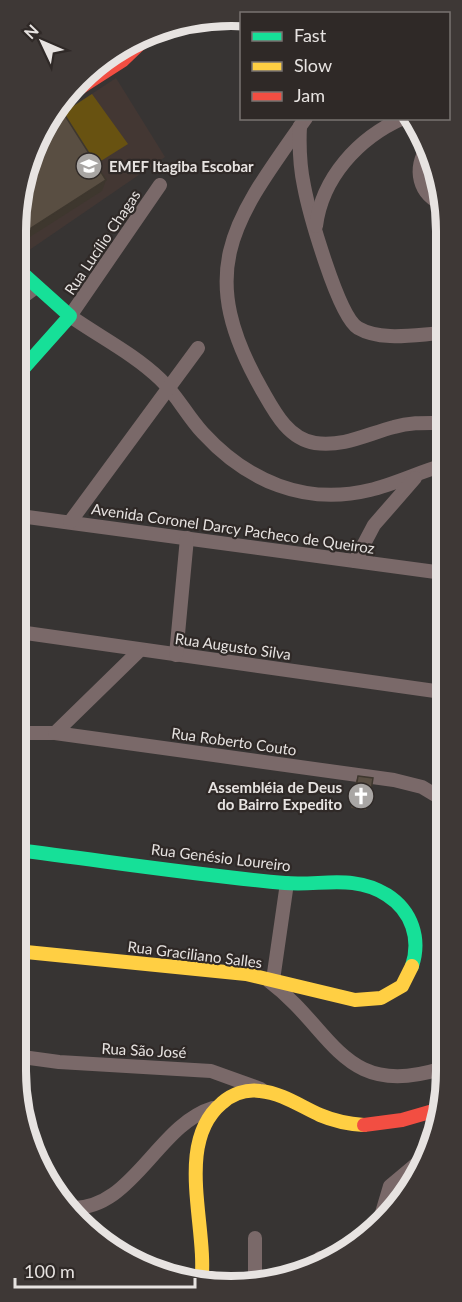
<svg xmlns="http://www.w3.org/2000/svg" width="462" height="1302" viewBox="0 0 462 1302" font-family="Lato,sans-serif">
  <rect width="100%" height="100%" fill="#373433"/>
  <!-- built -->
  <path fill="#433733" d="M116,78l49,79 -143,98v-80l27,-53z"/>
  <!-- green -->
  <path fill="#685211" d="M92,94l36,50 -40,25 -33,-51z"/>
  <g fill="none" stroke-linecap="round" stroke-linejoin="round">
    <!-- street -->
    <g stroke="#7a6969" stroke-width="14">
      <path d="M306,118c-72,102 -113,151 -44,272 12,21 26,49 53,53 29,4 52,-9 79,-16 17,-5 33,-4 50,-4"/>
      <path d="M300,126c-1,20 0,41 4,60 5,26 34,130 54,142 24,14 60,6 86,5"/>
      <path d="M428,146c-15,23 -10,49 17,59"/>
      <path d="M160,185l-90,131c30,21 64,38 90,63 17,16 27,37 43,54 44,48 102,73 167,57 25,-6 49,-18 74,-25"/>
      <path d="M316,226c6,-48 42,-88 87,-108"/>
      <path d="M21,298l15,-11"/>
      <path d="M20,516l423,57"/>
      <path d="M70,522l128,-174"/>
      <path d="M355,561l19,-36 41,-47"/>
      <path d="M19,632l423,60"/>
      <path d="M176,655l11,-117"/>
      <path d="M18,733h37l339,47 28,7 20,12"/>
      <path d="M55,733l85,-83"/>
      <path d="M273,980l14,-97"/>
      <path d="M270,982c64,48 72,117 170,87"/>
      <path d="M15,1056l44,6 152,9 50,18"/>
      <path d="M66,1208c66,6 90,-83 147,-100"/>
      <path d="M379,1223l11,-37 37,-31"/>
      <path d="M317,1266l3,-8"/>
      <path d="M255,1282v-44"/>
    </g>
    <!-- fast -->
    <g stroke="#16e098" stroke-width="14">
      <path d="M21,272l49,44 -49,55"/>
      <path d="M17,850c89,11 178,25 268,33 36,3 69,-9 102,12 25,16 34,44 25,71"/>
    </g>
    <!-- slow -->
    <g stroke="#ffcf43" stroke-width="14">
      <path d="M16,951l230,23 109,26 26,-2 21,-12 10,-20"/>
      <path d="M201,1284c8,-55 -28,-140 21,-181 10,-9 24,-14 38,-12 22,2 40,15 60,24 14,6 29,9 44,10"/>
    </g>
    <!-- jam -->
    <g stroke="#f24e42" stroke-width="14">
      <path d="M59,101l64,-41 26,-25"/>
      <path d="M364,1125l38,-5 38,-11"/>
    </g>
  </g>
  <!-- wall -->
  <path fill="#4d4339" d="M358,776l11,27 -3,7 -15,-2 4,-24z"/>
  <!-- shaded-wall -->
  <path fill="#3e372e" d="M106,180l-4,11 -80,51v-8z"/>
  <!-- building -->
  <g fill="#594e42" stroke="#3e372e" stroke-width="1.5">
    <path d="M59,106l47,74 -84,54v-59l33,-66z"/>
    <path d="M358,776l15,2 -4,25 -15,-3z"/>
  </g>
  <!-- icons -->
  <defs>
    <symbol id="school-disc" viewBox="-11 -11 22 22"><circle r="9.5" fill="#a9a6a4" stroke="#2f2927"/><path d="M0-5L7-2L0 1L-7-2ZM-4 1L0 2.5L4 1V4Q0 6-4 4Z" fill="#fff"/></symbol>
    <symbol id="church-disc" viewBox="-11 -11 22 22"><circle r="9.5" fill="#a9a6a4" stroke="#2f2927"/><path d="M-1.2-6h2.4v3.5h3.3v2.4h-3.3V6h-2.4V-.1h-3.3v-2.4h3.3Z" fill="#fff"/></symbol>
  </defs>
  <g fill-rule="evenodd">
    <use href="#school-disc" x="74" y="151" width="30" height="30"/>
    <use href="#church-disc" x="346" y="781" width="30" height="30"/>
  </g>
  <g text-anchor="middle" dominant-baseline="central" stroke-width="4.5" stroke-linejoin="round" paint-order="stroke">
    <!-- poi labels -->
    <g font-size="15" font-weight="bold" fill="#e7e3e1" stroke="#2f2927" text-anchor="start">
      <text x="109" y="166">EMEF Itagiba Escobar</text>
      <text x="342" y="787" text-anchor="end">Assembléia de Deus<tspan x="342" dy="17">do Bairro Expedito</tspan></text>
    </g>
    <!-- street labels -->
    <g font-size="15" fill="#e7e3e1" stroke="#2f2927">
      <text transform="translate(102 242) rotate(-56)">Rua Lucílio Chagas</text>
      <text transform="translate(233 528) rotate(8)">Avenida Coronel Darcy Pacheco de Queiroz</text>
      <text transform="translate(233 646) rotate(8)">Rua Augusto Silva</text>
      <text transform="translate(234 741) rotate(8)">Rua Roberto Couto</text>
      <text transform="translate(221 857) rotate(7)">Rua Genésio Loureiro</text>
      <text transform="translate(195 954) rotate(7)">Rua Graciliano Salles</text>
      <text transform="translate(144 1050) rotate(3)">Rua São José</text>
    </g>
  </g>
  <!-- crop -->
  <path d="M0 0H462V1302H0ZM231 26H231A205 205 0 0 1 436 231V1071A205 205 0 0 1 231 1276H231A205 205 0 0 1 26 1071V231A205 205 0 0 1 231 26Z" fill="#3e3836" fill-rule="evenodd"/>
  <path fill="none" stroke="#e7e3e1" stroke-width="8" d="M231 26H231A205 205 0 0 1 436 231V1071A205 205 0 0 1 231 1276H231A205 205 0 0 1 26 1071V231A205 205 0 0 1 231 26Z"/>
  <!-- legend -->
  <rect x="240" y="12" width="210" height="108" fill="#2f2927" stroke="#797371" stroke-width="1.5"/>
  <rect x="252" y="32" width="30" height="9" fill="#16e098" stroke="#797371" stroke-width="1.5"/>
  <text x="294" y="42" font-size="18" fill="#e7e3e1">Fast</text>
  <rect x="252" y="62" width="30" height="9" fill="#ffcf43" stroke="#797371" stroke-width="1.5"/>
  <text x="294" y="72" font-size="18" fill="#e7e3e1">Slow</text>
  <rect x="252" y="92" width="30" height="9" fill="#f24e42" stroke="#797371" stroke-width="1.5"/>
  <text x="294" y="102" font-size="18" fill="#e7e3e1">Jam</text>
  <!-- north arrow -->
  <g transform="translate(42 42) rotate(314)" stroke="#2f2927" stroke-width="4.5" paint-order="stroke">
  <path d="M0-4.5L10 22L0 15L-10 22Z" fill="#e7e3e1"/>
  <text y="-9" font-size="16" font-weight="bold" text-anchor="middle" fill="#e7e3e1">N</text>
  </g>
  <!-- scale -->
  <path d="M15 1278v9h180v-9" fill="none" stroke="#e7e3e1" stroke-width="3"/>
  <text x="24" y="1278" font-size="18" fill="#e7e3e1" stroke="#2f2927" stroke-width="4.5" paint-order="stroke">100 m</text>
</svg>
